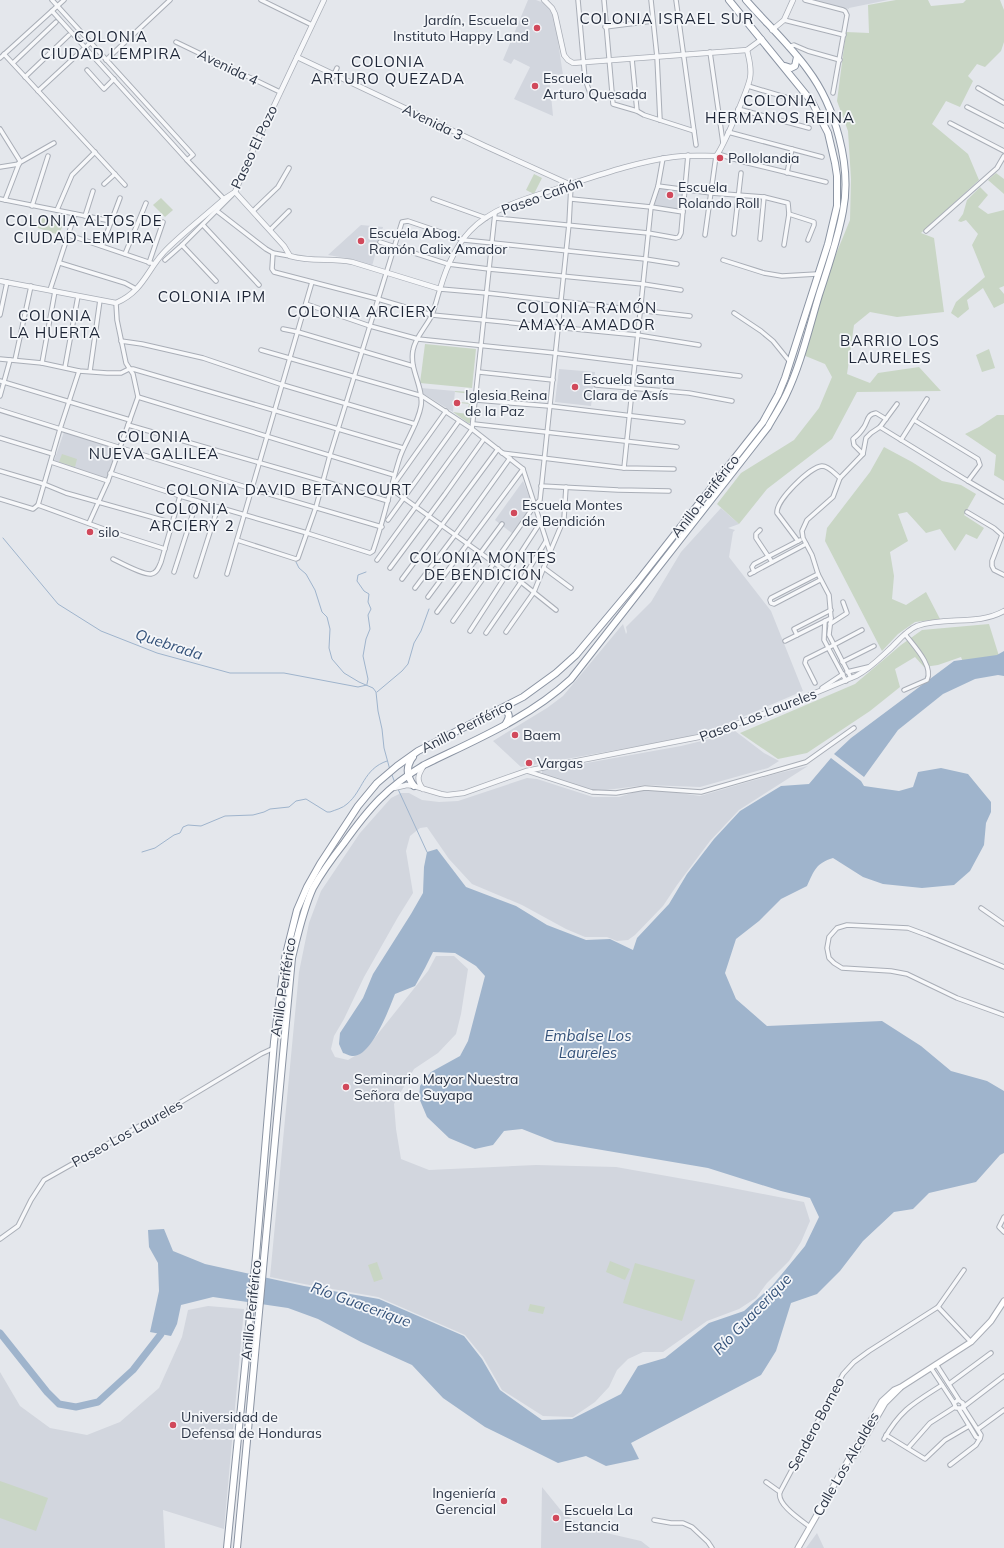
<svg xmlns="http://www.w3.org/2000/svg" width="1004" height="1548" viewBox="0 0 1004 1548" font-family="Mulish,sans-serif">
  <rect width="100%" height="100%" fill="#e4e7ec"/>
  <!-- built -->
  <g fill="#d2d6de">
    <path d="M528,0h8l8,3 10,12 9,60 -14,-1 4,42 -39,-17 16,-32 -16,-8 -3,5 -8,-4z"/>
    <path d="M813,0h75l-39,8v1z"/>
    <path d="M658,187l26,3 -1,23 -31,-5z"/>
    <path d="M361,225l22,2 -11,39 -26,-8 -18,-3z"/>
    <path d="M559,369l36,3 -4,34 -36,-4z"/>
    <path d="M421,388l34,3 -2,21 -29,-18z"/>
    <path d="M65,429l52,17 -10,32 -53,-17z"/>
    <path d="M523,481l10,25 -20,28 -18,-14z"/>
    <path d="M721,508l18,16 -11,4 7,2 -2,2 -4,25 42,54 32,80 -89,38 -30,9 -163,29 -28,-26 54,-33 16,-12 60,-72 3,10 1,-2 -1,-5 25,-25 30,-50z"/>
    <path d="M735,731l29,22 15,8 -11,7 -68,19 -54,-2 -48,6 -56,-16v-4l139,-25 29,-7z"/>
    <path d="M808,766l-69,44 -29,31 -33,44 -14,21 -28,29 -7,5 -11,1 -10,-4h-22l-19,-8 -44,-24 -50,-21 -23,-25 -22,-32 -7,1 -10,8 -4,15 7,42 -15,24 -34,60 -20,42 -10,17 -3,13 4,8 13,3 17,-10 63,-79 8,-15h18l14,13 -7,45 -5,20 -18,19 -24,16 -20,35 2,25 5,30 28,11 107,-5 80,2 96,17 92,18 6,19 -9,21 -12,19 -22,22 -11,15 -17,11 -32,12 -44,31h-20l-15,7 -11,11 -8,17 -14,15 -22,15 -30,-1 -41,-26 -19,-33 -18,-22 -87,-38 -74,-13 -34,-7 29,-305 10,-49 12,-32 39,-58 31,-35 10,-5h8l13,7 17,2 19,-1 69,-23 10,1 56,18h26l28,-9 53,8 75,-22z"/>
    <path d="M208,1306l36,3 -20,220 -61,-19 2,38h-165v-176l20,34 30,22 37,7 33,-13 39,-34 23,-51 6,-27z"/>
    <path d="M542,1487l21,26 14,10 12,6 52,12 9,7h-109z"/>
    <path d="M817,1533l7,15h-18z"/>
  </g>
  <!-- green -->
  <g fill="#c9d6c5">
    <path d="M896,0h32l3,6 32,-3 3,-3h34l4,10v32l-3,9 -16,16 -8,-3 -9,12 5,5 -13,26 -14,-6 -14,23 36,30 11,26 -58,53 13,5 10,74 -47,5 -27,-5 -16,13 -7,49 23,9 8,-10 41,-6 22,24 -84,1 -25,47 -65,50 -28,35 -22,-20 24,-31 53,-33 25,-32 13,-31 -7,-13 -22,-9 31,-96 16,-39 1,-41 -3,-48 -11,-30 9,-69 23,1 -1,-28z"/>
    <path d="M996,173l8,6v15l-16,-14z"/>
    <path d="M534,174l8,4 -8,16 -8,-4z"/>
    <path d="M980,187l8,8 -10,12 10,7 16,-4v76l-5,2 5,6v9l-10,5 -11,-20 -16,12 2,9 -11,9 -7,-5 5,-11 29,-25 -13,-32 6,-11 -12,-14 -5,2 -3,-1 5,-7 4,-14z"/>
    <path d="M161,198l12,12 -8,7 -12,-12z"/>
    <path d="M40,214l24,8 -5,13 -24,-8z"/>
    <path d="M425,344l51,5 -4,39 -52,-5z"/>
    <path d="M989,349l6,19 -13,4 -6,-17z"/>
    <path d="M455,391l19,1 -4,31h-2l-15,-11 14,2 2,-10 -9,-1v-1l10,1 1,-9 -16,-2z"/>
    <path d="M997,415h7v66l-10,-6 2,-20 -31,-21 14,-7z"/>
    <path d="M884,447l28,15 30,19 19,4 15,9 -12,21 20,13 -7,11 -11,-5 -11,17 -15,-22 -14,4 -19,-21 -9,2 10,27 -18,11 4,24 -2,23 14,6 20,-13 14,27 -25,3 -17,12 -16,17 -57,-110 2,-13 43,-56z"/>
    <path d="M62,454l15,5 -2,8 -16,-5z"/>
    <path d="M989,624l10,32 -34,11 -4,-10 -23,8 -14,2 -9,-10 -20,12 5,18 -30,24 -63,42 -29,6 -38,-26 115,-49 46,-39 21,-15z"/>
    <path d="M610,1261l20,8 -5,11 -19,-8z"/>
    <path d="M377,1262l6,17 -9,3 -6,-17z"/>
    <path d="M635,1263l60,17 -13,41 -59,-18z"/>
    <path d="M530,1304l15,3 -2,7 -15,-3z"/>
    <path d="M0,1481l48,17 -12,33 -36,-13z"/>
  </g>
  <!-- water -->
  <g fill="#9fb4cc">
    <path d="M1004,651v25l-6,-1 -23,4 -32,15 -45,36 -34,47 -30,-23 17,-16 103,-77 43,-6z"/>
    <path d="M831,758l30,23 3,5 35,5 14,-4 5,-15 23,-4 27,6 23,28v10l-5,11 -2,22 -14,26 -16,14 -32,3 -39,-4 -20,-7 -30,-19c-17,5 -19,13 -26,28l-26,13 -22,22 -23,18 -11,34 11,26 31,27 115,-5 39,25 30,25 36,10 17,10v62l-4,2 -24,27 -47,11 -16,16 -19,3 -31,29 -23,30 -23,23 -26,9 -15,48 -15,24 -130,68 8,16 -33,7 -20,-10 -28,7 -73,-36 -42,-29 -31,-33 -51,-23 -43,-23 -30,-11 -75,-11 -32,8 -4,19 -6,12 -21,-4 9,-41 -1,-28 -9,-16 -1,-17 16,-1 9,22 32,13 99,22 75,13 85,37 18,23 18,31 42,30 30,-1 49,-25 17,-28 27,-8 44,-35 35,-12 28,-25 33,-40 14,-29 -9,-19 -29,-7 -73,-23 -153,-26 -33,-13 -18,2 -11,14 -18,4 -26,-11 -22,-21 -8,-19 1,-12 11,-14 29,-16 8,-15 17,-65 -9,-10 -21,-13 -22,-1 -8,16 -10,18 -20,8c-6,15 -24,64 -43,62 -3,0 -7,-3 -9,-3l-4,-9 1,-11 23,-35 10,-24 38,-60 12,-21 1,-26 3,-15 10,-3 29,38 50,19 31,19 39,15 24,-1 23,11 4,-12 32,-34 18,-30 27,-35 26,-28 41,-25 28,-2z"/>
  </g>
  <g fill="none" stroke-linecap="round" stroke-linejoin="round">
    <!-- stream -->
    <g stroke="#9fb4cc" stroke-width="1">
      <path d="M3,538l55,66 43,27 56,22 73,20h54l74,14 9,-2"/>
      <path d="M296,562l3,6 7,6 9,16 7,22 5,5 3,12 -1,19 3,11 12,14 15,9 14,6 3,4 2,19 4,18 2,19 6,22"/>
      <path d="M366,572l-8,3 -1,6 7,10 5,3 -1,8 3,7 -3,6 2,14 -4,10 -3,17 5,23 -1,5"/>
      <path d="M377,692l25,-21 6,-7 6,-21 7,-12 8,-22"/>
      <path d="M392,775l3,8"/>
      <path d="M398,789l29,63"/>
      <path d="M142,852l13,-4 19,-13 6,-2 3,-6 5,-2 13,1 24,-10 28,-1 11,-3 6,-3 19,-2 7,-6 10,-2 21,13h3c5,-2 13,-4 17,-8 16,-13 16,-35 40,-43"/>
    </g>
    <!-- river -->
    <path stroke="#9fb4cc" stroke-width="7" d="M0,1333l47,59 12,12 17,3 22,-5 35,-32 28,-36 2,-8"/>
    <defs>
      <g id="minor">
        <path d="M52,0l141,155 -6,5"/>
        <path d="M261,0l51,25"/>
        <path d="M578,0l7,79 5,14"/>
        <path d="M604,0l9,104 24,7 7,4 50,16 2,14"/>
        <path d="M651,0l6,57 3,63"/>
        <path d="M676,0l18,131"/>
        <path d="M805,0l38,10 2,1 2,4 -14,78"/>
        <path d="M52,11l135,149 37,39"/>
        <path d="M784,20l60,15"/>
        <path d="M605,27l48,-6"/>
        <path d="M176,42l104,50"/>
        <path d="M788,47l6,-2 14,6 32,9"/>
        <path d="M710,52l13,91"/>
        <path d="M4,54l121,131"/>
        <path d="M0,58l64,-58"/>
        <path d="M632,59l5,52"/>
        <path d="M106,60l64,-60"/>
        <path d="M13,63l43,-41"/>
        <path d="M87,70l17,19 10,-10"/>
        <path d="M25,77l44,-42"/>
        <path d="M331,81l6,-13"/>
        <path d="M748,86l50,15"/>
        <path d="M978,88l26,15"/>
        <path d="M38,91l52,-48"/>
        <path d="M967,107l37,19"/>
        <path d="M738,109l71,19"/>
        <path d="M950,123l54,28"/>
        <path d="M0,129l20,32 -15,39"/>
        <path d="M728,132l94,25"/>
        <path d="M718,154l26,8 82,20"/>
        <path d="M19,163l35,-20"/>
        <path d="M0,167l19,-3"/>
        <path d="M787,173l5,-24"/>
        <path d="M104,184l11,-10"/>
        <path d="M658,186l53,7 53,4 24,6 1,11 -5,31"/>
        <path d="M0,199l111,22"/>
        <path d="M433,199l53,19"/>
        <path d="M571,199l80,8 32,5"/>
        <path d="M32,206l16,-50"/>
        <path d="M57,210l15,-35 23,-23"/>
        <path d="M217,211l49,38 7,4 17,3"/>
        <path d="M253,211l25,-24 11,-19"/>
        <path d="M789,214l25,8v3l-6,15"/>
        <path d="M85,216l8,-25"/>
        <path d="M495,218l153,15 28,5 3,-1 2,-4 7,-78"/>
        <path d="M203,225l56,60"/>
        <path d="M270,230l19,-19"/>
        <path d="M926,231l71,-63 7,-12"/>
        <path d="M734,234l7,-61"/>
        <path d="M69,235l85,29"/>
        <path d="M705,235l11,-79"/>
        <path d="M760,239l4,-42"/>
        <path d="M380,242l68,22 41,5 154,15 38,6"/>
        <path d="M182,245l34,36"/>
        <path d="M102,246l18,-48"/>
        <path d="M273,253l-1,16 2,3 104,27 54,16 205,20 62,10"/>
        <path d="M125,254l21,-51"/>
        <path d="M165,260l17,-15 50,-50"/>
        <path d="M723,260l41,13 18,3 35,-2"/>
        <path d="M60,263l65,20 11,6"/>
        <path d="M149,263l14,-41"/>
        <path d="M50,290l25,-76"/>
        <path d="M306,304l64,22 48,13 137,14 185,23"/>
        <path d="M734,313l27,18 12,10 17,21"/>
        <path d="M0,315l7,-33"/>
        <path d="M283,329l15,3 115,34"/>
        <path d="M121,341l21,3 61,14 80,27 132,39"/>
        <path d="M261,350l161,46 50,33 51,40 27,83 -16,40 -28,40"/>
        <path d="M0,359l42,4 37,8 28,2h14l8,-4h4l270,79"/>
        <path d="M15,360l16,-74"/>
        <path d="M42,363l13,-72"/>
        <path d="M65,367l13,-71"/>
        <path d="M90,371l10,-71"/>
        <path d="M479,372l74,8"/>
        <path d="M0,381l130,39"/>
        <path d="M596,385l93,8 43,8"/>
        <path d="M0,396l10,-36"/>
        <path d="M138,397l256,78"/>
        <path d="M476,400l73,6 134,16"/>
        <path d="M0,410l252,79 130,38"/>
        <path d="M914,420l64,39 2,6 -12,16"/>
        <path d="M474,424l203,23"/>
        <path d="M128,425l195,56 65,20"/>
        <path d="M880,427l88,54 36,21"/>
        <path d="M0,438l53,16"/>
        <path d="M901,440l26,-41"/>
        <path d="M502,453l122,15 50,1"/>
        <path d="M863,454l-9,-9 -1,-6c4,-3 8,-7 11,-12 4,-6 3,-13 12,-14l10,6"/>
        <path d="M51,462l57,19"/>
        <path d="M624,468l27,-261 7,-21 5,-28"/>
        <path d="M0,471l44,13 22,9 107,30"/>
        <path d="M110,473l70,23 127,37 63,20 3,-2c11,-31 17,-63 27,-94 6,-17 18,-33 21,-51 3,-19 -12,-36 -8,-56 2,-12 13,-23 19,-35 3,-8 5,-17 8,-26l47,4 203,23"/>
        <path d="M541,486l77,4 51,1"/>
        <path d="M392,487l54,-76"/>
        <path d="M391,489l130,93 35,28"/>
        <path d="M0,499l33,10 5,-4 74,27 53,17"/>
        <path d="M38,505l22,-76 19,-58"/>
        <path d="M967,512l27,16 8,7 -10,26v5l2,4 10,5"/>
        <path d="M388,520l71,-99"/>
        <path d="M89,523l19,-42 30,-84 -5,-23 -7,-11 -9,-43 -1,-17"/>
        <path d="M760,530l-4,4v4l16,24"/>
        <path d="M237,540l59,19 2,-1 18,-51 14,-52 72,-233 6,-1 56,19 181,19 32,5"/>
        <path d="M798,541l-21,-28c-1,-13 33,-46 45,-47 7,0 13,8 18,12"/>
        <path d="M550,552l14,-33 2,-32"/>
        <path d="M113,559c8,4 30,16 38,15 6,-1 8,-7 10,-12l19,-66"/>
        <path d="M377,560l95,-131 23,-216"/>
        <path d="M390,568l55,-74 39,-55"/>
        <path d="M544,568l27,20"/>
        <path d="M174,572l23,-71"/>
        <path d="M754,572l-2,-5 2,-3 46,-24"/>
        <path d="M227,574l85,-292"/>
        <path d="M750,574l56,-30"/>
        <path d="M818,574l-47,24 -1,2 1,3 3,1 46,-24"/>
        <path d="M196,576l22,-69"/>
        <path d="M402,579l96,-130"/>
        <path d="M415,588l40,-53 55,-77"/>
        <path d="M428,597l95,-128"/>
        <path d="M437,612l65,-88"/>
        <path d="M453,621l82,-116 5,-5 29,-276 2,-39"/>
        <path d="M825,621l-1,19 22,41"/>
        <path d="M830,624l17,-11 -4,-11"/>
        <path d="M470,631l70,-108"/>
        <path d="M486,633l35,-51 25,-41"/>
        <path d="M797,635l-3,-6 37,-19"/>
        <path d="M785,641l46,-23"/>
        <path d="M842,662l32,-16"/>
        <path d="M847,672l21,-5"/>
        <path d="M851,678l-22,-43 2,-17 -2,-23 -11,-21 -6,-19 -9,-17 -1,-7 5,-11 26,-23 7,-19 23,-24 3,-16 5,-5 9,-6 17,-23"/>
        <path d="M815,683l-10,-20 1,-4 22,-11 34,-18"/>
        <path d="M822,688l21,-14"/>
        <path d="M904,690l23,-10c7,-14 -14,-35 -22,-46"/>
        <path d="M527,771l65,21 24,1 29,-5 56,4 105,-30 48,-34"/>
        <path d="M981,908l23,16"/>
        <path d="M1004,967l-77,-32 -19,-7 -61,-3 -10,3 -8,9 -2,11 2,10 5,5 8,5 49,3 16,3 50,24 47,17"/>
        <path d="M1004,1217l-5,10 5,5"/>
        <path d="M0,1239l18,-13 13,-26 13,-20 122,-69 95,-57 13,-6"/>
        <path d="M938,1307l33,35"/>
        <path d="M936,1364l23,36"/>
        <path d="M931,1368l23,35"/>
        <path d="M949,1384l42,-31"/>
        <path d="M963,1406v-3l-5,-3 -4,3 2,5h6l42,-32"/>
        <path d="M959,1409l17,28 4,2 1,-4 -18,-28"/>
        <path d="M978,1429l26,-19"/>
        <path d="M886,1435l39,24 20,-19 24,-14"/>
        <path d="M884,1439c17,-30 30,-36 58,-54"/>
        <path d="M908,1448l22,-25 25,-16"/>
        <path d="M950,1465l26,-20 3,-5"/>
        <path d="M766,1482l14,10c-4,12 21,28 30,35"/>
        <path d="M780,1492l63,-118 11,-12 15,-11 69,-44 26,-37"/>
        <path d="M654,1520l17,3h12l9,4 16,15 4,6"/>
      </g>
      <g id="tertiary">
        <path d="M544,0l8,8 3,6 9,41 4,5 5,3 174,-13"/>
        <path d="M772,30l12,-10 9,-20"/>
        <path d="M747,50l15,-11"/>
        <path d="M297,57l188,89 86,39"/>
        <path d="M235,192l49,54 6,10c21,6 41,2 62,6l88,27c6,-21 15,-42 30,-58 24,-26 66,-35 98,-46 34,-11 69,-23 105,-28 15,-2 28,-1 43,-1 7,-8 32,-67 34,-78 2,-10 -1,-19 -3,-28"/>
        <path d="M0,281l116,22c28,-12 31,-34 50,-53 18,-18 39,-34 58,-51l11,-7 18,-42 71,-150"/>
        <path d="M423,767c-5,8 -7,13 0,22"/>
        <path d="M394,788l13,-3 7,1 27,8 6,1 17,-2 62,-22 178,-35 70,-26 82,-34c14,-7 24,-18 36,-29 7,-7 15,-17 25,-21 29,-10 60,0 87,-15"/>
      </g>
      <g id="secondary">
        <path d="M855,1455l30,-52 15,-15"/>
        <path d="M798,1548l84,-147 12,-11 7,-3 70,-45 20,-21 13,-20"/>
      </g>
      <g id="trunk">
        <path d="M785,66l6,2 4,-2 2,-9"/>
        <path d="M502,709c9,4 8,8 3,16"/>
        <path d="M413,757c-8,10 -6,20 1,29"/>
        <path d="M227,1548l29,-292 18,-214 11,-84 12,-48 10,-23 13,-23 38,-58 19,-23 20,-17 21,-15 105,-54 33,-24 20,-18 62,-74 125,-159 15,-27 7,-17 43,-134 9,-38v-30l-2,-13 -7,-30 -16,-31 -83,-102"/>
        <path d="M237,1548l55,-590c6,-24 11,-48 21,-70 9,-16 20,-31 31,-45 25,-35 43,-56 80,-78 51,-25 105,-47 147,-86l197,-252c6,-11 13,-21 18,-32 15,-31 23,-67 33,-100 9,-28 19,-56 24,-84 9,-45 -8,-105 -35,-141 -18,-25 -42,-47 -62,-70"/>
      </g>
    </defs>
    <!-- minor casing -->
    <use href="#minor" stroke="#a9aeb7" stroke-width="5.5"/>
    <!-- tertiary casing -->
    <use href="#tertiary" stroke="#a9aeb7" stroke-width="6"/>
    <!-- secondary casing -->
    <use href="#secondary" stroke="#a9aeb7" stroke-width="7"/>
    <!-- trunk casing -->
    <use href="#trunk" stroke="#8b94a3" stroke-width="8"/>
    <!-- minor -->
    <use href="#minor" stroke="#f7f8fa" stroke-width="3.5"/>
    <!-- tertiary -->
    <use href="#tertiary" stroke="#f7f8fa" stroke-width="4.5"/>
    <!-- secondary -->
    <use href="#secondary" stroke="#fff" stroke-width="5"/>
    <!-- trunk -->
    <use href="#trunk" stroke="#fff" stroke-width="6"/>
  </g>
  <!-- markers -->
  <g fill="#d1495b" stroke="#f4f6f9" stroke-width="1.5">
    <circle cx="537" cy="28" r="4"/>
    <circle cx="535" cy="86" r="4"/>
    <circle cx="720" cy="158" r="4"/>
    <circle cx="670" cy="195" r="4"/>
    <circle cx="361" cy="241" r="4"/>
    <circle cx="575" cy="387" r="4"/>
    <circle cx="457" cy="403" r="4"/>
    <circle cx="514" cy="513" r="4"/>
    <circle cx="90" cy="532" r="4"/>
    <circle cx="515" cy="735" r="4"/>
    <circle cx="529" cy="763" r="4"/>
    <circle cx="346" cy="1087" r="4"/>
    <circle cx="173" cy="1425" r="4"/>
    <circle cx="504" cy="1501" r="4"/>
    <circle cx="556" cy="1518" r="4"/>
  </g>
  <g text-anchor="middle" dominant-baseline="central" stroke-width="3.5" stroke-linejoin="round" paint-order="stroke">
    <!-- poi labels -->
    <g font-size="14" fill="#2b3445" stroke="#f4f6f9" text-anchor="start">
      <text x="529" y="20" text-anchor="end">Jardín, Escuela e<tspan x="529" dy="16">Instituto Happy Land</tspan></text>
      <text x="543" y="78">Escuela<tspan x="543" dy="16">Arturo Quesada</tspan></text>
      <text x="728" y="158">Pollolandia</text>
      <text x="678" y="187">Escuela<tspan x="678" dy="16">Rolando Roll</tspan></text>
      <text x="369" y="233">Escuela Abog.<tspan x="369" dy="16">Ramón Calix Amador</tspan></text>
      <text x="583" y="379">Escuela Santa<tspan x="583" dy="16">Clara de Asís</tspan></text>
      <text x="465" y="395">Iglesia Reina<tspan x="465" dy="16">de la Paz</tspan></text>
      <text x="522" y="505">Escuela Montes<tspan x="522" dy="16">de Bendición</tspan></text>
      <text x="98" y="532">silo</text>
      <text x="523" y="735">Baem</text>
      <text x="537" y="763">Vargas</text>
      <text x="354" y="1079">Seminario Mayor Nuestra<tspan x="354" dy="16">Señora de Suyapa</tspan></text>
      <text x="181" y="1417">Universidad de<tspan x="181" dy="16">Defensa de Honduras</tspan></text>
      <text x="496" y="1493" text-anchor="end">Ingeniería<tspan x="496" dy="16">Gerencial</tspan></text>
      <text x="564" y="1510">Escuela La<tspan x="564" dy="16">Estancia</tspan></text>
    </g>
    <!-- street labels -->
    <g font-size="14" fill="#2b3445" stroke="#f4f6f9">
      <text transform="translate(228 67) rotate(26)">Avenida 4</text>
      <text transform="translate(433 122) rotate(26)">Avenida 3</text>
      <text transform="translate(254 147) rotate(-65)">Paseo El Pozo</text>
      <text transform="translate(542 196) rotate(-20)">Paseo Cañón</text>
      <text transform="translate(705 496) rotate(-52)">Anillo Periférico</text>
      <text transform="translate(758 715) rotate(-21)">Paseo Los Laureles</text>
      <text transform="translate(467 726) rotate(-27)">Anillo Periférico</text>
      <text transform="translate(283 987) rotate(-81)">Anillo Periférico</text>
      <text transform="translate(127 1133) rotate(-29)">Paseo Los Laureles</text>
      <text transform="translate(251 1310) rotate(-84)">Anillo Periférico</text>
      <text transform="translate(816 1424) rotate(-62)">Sendero Borneo</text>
      <text transform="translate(846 1464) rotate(-60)">Calle Los Alcaldes</text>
    </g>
    <!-- neighbourhood labels -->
    <g font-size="15" letter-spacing="1" fill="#1d2536" stroke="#f4f6f9">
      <text x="667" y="18">COLONIA ISRAEL SUR</text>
      <text x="111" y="36">COLONIA<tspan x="111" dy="17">CIUDAD LEMPIRA</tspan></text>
      <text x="388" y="61">COLONIA<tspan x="388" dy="17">ARTURO QUEZADA</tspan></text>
      <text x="780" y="100">COLONIA<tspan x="780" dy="17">HERMANOS REINA</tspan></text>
      <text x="84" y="220">COLONIA ALTOS DE<tspan x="84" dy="17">CIUDAD LEMPIRA</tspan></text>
      <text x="212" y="296">COLONIA IPM</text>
      <text x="587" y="307">COLONIA RAMÓN<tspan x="587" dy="17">AMAYA AMADOR</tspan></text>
      <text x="362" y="311">COLONIA ARCIERY</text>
      <text x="55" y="315">COLONIA<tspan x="55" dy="17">LA HUERTA</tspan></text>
      <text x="890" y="340">BARRIO LOS<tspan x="890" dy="17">LAURELES</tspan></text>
      <text x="154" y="436">COLONIA<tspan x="154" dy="17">NUEVA GALILEA</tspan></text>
      <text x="289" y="489">COLONIA DAVID BETANCOURT</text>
      <text x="192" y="508">COLONIA<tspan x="192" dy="17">ARCIERY 2</tspan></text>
      <text x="483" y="557">COLONIA MONTES<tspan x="483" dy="17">DE BENDICIÓN</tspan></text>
    </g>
    <!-- water labels -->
    <g font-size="15" font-style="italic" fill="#34527a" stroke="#f4f6f9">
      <text transform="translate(169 644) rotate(18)">Quebrada</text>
      <text x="588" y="1035">Embalse Los<tspan x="588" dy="17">Laureles</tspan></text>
      <text transform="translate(361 1304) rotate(20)">Río Guacerique</text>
      <text transform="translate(752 1314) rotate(-46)">Río Guacerique</text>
    </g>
  </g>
</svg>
